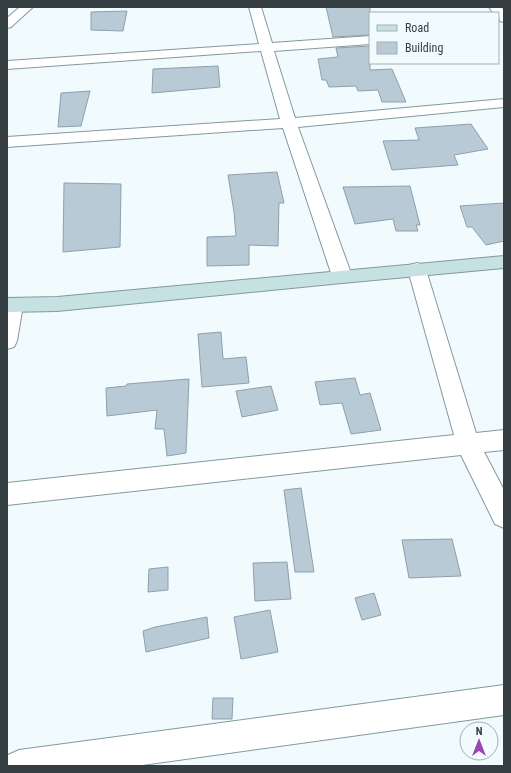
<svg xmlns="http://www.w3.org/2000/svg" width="511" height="773" viewBox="0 0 511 773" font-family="'Roboto Condensed',sans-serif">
  <rect width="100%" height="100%" fill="#f1fbfe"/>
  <!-- building -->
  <g fill="#b7cad6" stroke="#8ea0ac">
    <path d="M326,7h44v28l-37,2z"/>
    <path d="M127,11l-4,20 -32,-1v-18z"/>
    <path d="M370,46v24l22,-1 14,33h-24l-4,-12 -20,1 -2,-5 -27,1 -3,-7h-4l-4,-21 20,-2 -2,-9z"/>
    <path d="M218,66l2,21 -68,6 1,-24z"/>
    <path d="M90,91l-9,35 -23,1 3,-34z"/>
    <path d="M471,124l17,25 -34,6 4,10 -66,5 -9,-29 36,-1 -4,-12z"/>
    <path d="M277,172l7,31h-5l-1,43 -29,-1v20l-42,1v-29l29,-1 -2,-24 -6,-37z"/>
    <path d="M64,183l57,1 -1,63 -57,5z"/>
    <path d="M410,186l10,39h-4l2,6h-22l-3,-12 -38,5 -12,-37z"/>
    <path d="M504,203v38l-18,4 -14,-18h-5l-7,-21z"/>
    <path d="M221,332l2,27 23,-2 3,26 -47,4 -4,-53z"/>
    <path d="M355,378l5,17 10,-2 11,37 -30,4 -9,-31 -22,2 -5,-23z"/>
    <path d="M189,379l-3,74 -19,3 -3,-27h-9l2,-19 -50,6 -1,-28 20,-2 1,-2z"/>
    <path d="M271,386l7,24 -36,7 -6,-26z"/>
    <path d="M301,488l13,84h-19l-11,-82z"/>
    <path d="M452,539l9,37 -52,2 -7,-38z"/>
    <path d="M287,562l4,37 -36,2 -2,-38z"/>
    <path d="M168,567v23l-20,2 1,-23z"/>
    <path d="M374,593l7,22 -19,5 -7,-22z"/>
    <path d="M270,610l8,42 -37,7 -7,-42z"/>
    <path d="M207,617l2,21 -63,14 -3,-21 12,-4z"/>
    <path d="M213,698h20l-1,21h-20z"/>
  </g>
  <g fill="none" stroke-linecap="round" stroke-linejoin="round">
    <defs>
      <g id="street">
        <path d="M20,7h13l-22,20 -4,1v-10z"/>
        <path d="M249,7h12l11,36 98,-7v8l-96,7 21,67 209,-19v8l-206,20 54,149 -3,5 -7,2 -7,-2 -3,-5 -49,-148 -276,19v-10l273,-18 -19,-68 -254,18v-8l252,-17z"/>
        <path d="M489,7h12l3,3v12l-4,-1 -2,-8h-5z"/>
        <path d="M417,263l7,2 2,5 50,163 28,-3v20l-20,2 20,38v38l-9,-4 -34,-69 -454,50v-22l447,-48 -46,-165 2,-5z"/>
        <path d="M13,298l7,2 3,5 -6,36 -3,6 -7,2v-49z"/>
        <path d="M504,685v30l-369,51h-128l1,-11 11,-5z"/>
      </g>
      <path id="secondary" d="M504,256v12l-162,15 -285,28 -50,1v-14l50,-1z"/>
    </defs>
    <!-- street casing -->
    <use href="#street" stroke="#83999f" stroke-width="2"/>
    <!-- secondary casing -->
    <use href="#secondary" stroke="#83999f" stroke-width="2"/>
    <!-- street -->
    <use href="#street" fill="#fff" fill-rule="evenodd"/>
    <!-- secondary -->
    <use href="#secondary" fill="#c6e1e1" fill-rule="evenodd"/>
  </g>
  <!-- border -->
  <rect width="511" height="773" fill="none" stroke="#343d40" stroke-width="16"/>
  <!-- legend -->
  <rect x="369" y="12" width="130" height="52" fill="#f1fbfe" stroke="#a5afb2"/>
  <rect x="377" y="25" width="20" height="6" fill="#c6e1e1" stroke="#a5afb2"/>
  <text x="405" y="32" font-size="12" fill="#343d40">Road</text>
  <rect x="377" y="42" width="20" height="12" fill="#b7cad6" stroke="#a5afb2"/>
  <text x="405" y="52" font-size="12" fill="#343d40">Building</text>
  <!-- north arrow -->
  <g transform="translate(479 741)"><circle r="19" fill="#f1fbfe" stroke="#a5afb2"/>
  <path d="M0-3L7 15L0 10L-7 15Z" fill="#9a45b4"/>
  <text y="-6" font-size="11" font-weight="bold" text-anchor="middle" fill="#343d40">N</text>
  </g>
</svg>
